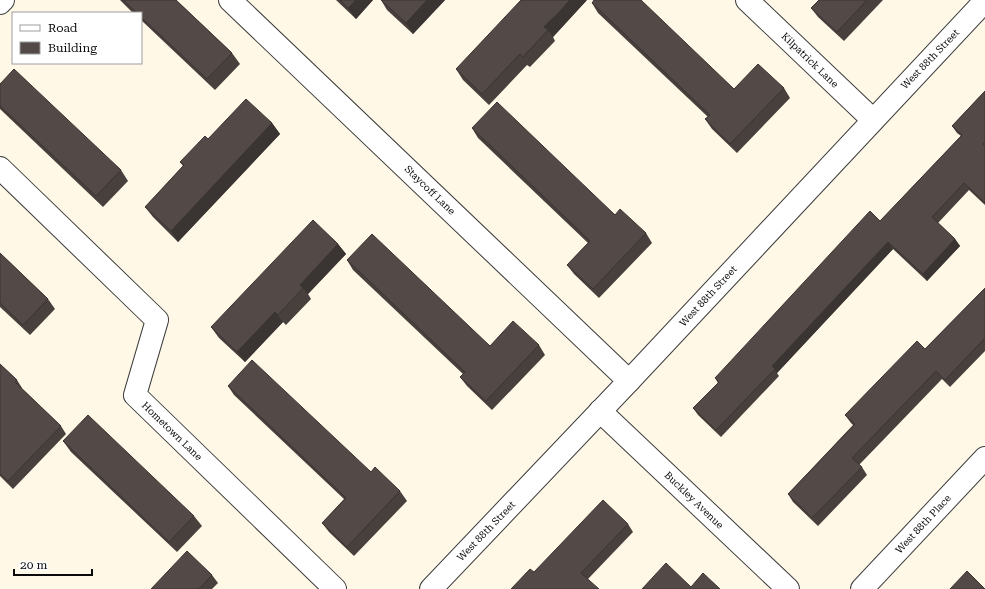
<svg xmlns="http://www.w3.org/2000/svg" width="985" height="589" viewBox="0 0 985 589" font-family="'Roboto Serif',serif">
  <rect width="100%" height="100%" fill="#fff8e7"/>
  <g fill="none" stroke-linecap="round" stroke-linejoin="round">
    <defs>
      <g id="street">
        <path d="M230,0l399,381"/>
        <path d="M747,0l126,120"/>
        <path d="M0,3l3,-3"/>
        <path d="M0,168l157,152 -22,75 200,194"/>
        <path d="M600,411l188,178"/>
        <path d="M431,589l198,-208 356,-380"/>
        <path d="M862,589l123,-131"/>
      </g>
    </defs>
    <!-- street casing -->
    <use href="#street" stroke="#3d3d3d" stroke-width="24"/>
    <!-- street -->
    <use href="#street" stroke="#fff" stroke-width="22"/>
  </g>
  <!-- wall -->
  <g fill="#47403d">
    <path d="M120,0h56l56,53 8,11 -25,26 -74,-70v-7h-8z"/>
    <path d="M336,0h37l-17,19z"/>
    <path d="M381,0h64l-32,34 -26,-24z"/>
    <path d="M587,0l-34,37 2,4 -25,26 -3,-2 -38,40 -26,-25 -7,-11z"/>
    <path d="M819,0h64l-39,41 -26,-24 -7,-9z"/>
    <path d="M592,3l142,86 50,-1 6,10 -53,55 -25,-24 -7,-10 3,-2 -110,-104z"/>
    <path d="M0,84l121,86 7,11 -25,26 -103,-98z"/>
    <path d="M985,91v114l-16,-15 -31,33 17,16 5,7 -33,35 -34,-32 -116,124 2,3 -58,61 -23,-22 -5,-7 25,-25 -3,-5 165,-157 81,-85 -4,-3 -5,-7z"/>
    <path d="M272,123l8,11 -102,108 -25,-25 -8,-10 38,-41 -3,-4 28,-23z"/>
    <path d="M472,128l174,105 6,10 -53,55 -25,-24 -7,-9 21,-22 -110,-105z"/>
    <path d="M338,244l8,10 -38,40 3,5 -25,26 -3,-3 -38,40 -26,-24 -8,-11z"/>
    <path d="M0,253l48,46 7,10 -25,26 -30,-28z"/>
    <path d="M347,260l143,86 49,-1 6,10 -53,55 -25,-24 -7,-9 3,-3 -110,-104z"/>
    <path d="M985,288v63l-35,36 -8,-8 -83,86 3,2 5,8 -49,51 -25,-24 -5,-8 65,-69 -2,-2 -6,-8 80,-66z"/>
    <path d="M0,364l17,16 5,8v1l39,37 5,8 -53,55 -13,-13z"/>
    <path d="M228,386l143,86 29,19 7,10 -53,55 -25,-24 -7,-9 22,-24 -110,-104z"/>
    <path d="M63,441l131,75 8,10 -25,26 -106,-100z"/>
    <path d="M628,524l5,8 -45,47 -54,-7z"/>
    <path d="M212,575l6,8 -6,6h-61z"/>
  </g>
  <!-- shaded-wall -->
  <g fill="#3a3432">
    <path d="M356,0h17l-17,19 -8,-11z"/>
    <path d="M427,0h18l-32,34 -7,-11z"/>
    <path d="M570,0h17l-34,37 -5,-7 -4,-3z"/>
    <path d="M272,123l8,11 -102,108 -7,-11z"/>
    <path d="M955,239l5,7 -33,35 -4,-7z"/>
    <path d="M888,242l5,7 -116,124 -5,-7z"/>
    <path d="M338,244l8,10 -38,40 -5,-6 -3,-3z"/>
    <path d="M275,312l8,10 -38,40 -8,-10z"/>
  </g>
  <!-- building -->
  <g fill="#534a47" stroke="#3a3432">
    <path d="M123,0h53l56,53 -25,26 -66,-62v-4h-4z"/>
    <path d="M340,0h16l-8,8z"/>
    <path d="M381,0h46l-21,23z"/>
    <path d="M521,0h49l-26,27 4,3 -25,27 -3,-3 -38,40 -26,-25z"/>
    <path d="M594,0h47l93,89 24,-25 26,24 -54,56 -25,-25 5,-4 -118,-112z"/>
    <path d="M819,0h48l-30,32 -26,-24z"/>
    <path d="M14,69l107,101 -25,26 -96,-90v-22z"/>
    <path d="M985,91v51l-2,2 2,2v57l-21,-20 -32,34 23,22 -32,35 -35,-32 -116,124 3,3 -59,61 -23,-22 26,-26 -4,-4 155,-167 10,10 82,-86 -10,-9z"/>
    <path d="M246,99l26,24 -101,108 -26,-24 39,-42 -4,-3 25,-26 3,3z"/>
    <path d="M497,102l118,113 5,-6 26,24 -53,56 -26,-24 23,-24 -118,-113z"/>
    <path d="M313,220l25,24 -38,41 3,3 -25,27 -3,-3 -38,40 -26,-25z"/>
    <path d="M372,234l118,112 23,-25 26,24 -53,56 -26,-24 5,-5 -118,-112z"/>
    <path d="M0,253l48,46 -25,26 -23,-22z"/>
    <path d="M985,288v50l-40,42 -9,-9 -84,87 10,9 -50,51 -24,-24 67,-70 -10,-9 72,-74 8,8z"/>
    <path d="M252,360l119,112 4,-5 25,24 -53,56 -25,-24 24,-25 -118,-112z"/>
    <path d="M0,364l17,16 -2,2 46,44 -53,55 -8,-7z"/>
    <path d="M88,415l106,101 -25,26 -106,-101z"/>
    <path d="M603,500l25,24 -47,49 18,16h-88l19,-20 4,3z"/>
    <path d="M187,551l25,24 -13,14h-48z"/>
    <path d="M666,563l25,24 12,-14 17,16h-78z"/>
    <path d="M967,571l18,18h-35z"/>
  </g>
  <g text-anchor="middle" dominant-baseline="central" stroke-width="4" stroke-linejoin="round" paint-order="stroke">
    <!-- street labels -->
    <g font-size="10" fill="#0a0a0a" stroke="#fff">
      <text transform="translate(930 59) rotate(-46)">West 88th Street</text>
      <text transform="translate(810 60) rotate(44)">Kilpatrick Lane</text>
      <text transform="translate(430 190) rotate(44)">Staycoff Lane</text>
      <text transform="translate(708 296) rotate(-47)">West 88th Street</text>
      <text transform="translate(172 431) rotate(44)">Hometown Lane</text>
      <text transform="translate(694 500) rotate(44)">Buckley Avenue</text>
      <text transform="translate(923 524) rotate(-47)">West 88th Place</text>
      <text transform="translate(486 531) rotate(-46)">West 88th Street</text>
    </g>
  </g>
  <!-- legend -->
  <rect x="12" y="12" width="130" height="52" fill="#ffffff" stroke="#9d9d9d"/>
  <rect x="20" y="25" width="20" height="6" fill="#ffffff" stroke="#9d9d9d"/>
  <text x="48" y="32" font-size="12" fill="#0a0a0a">Road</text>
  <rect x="20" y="42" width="20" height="12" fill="#534a47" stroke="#9d9d9d"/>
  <text x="48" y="52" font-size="12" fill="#0a0a0a">Building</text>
  <!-- scale -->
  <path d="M14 569v6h78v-6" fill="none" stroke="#0a0a0a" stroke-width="2"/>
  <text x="20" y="569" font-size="12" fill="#0a0a0a" stroke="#ffffff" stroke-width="3" paint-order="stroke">20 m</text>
</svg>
